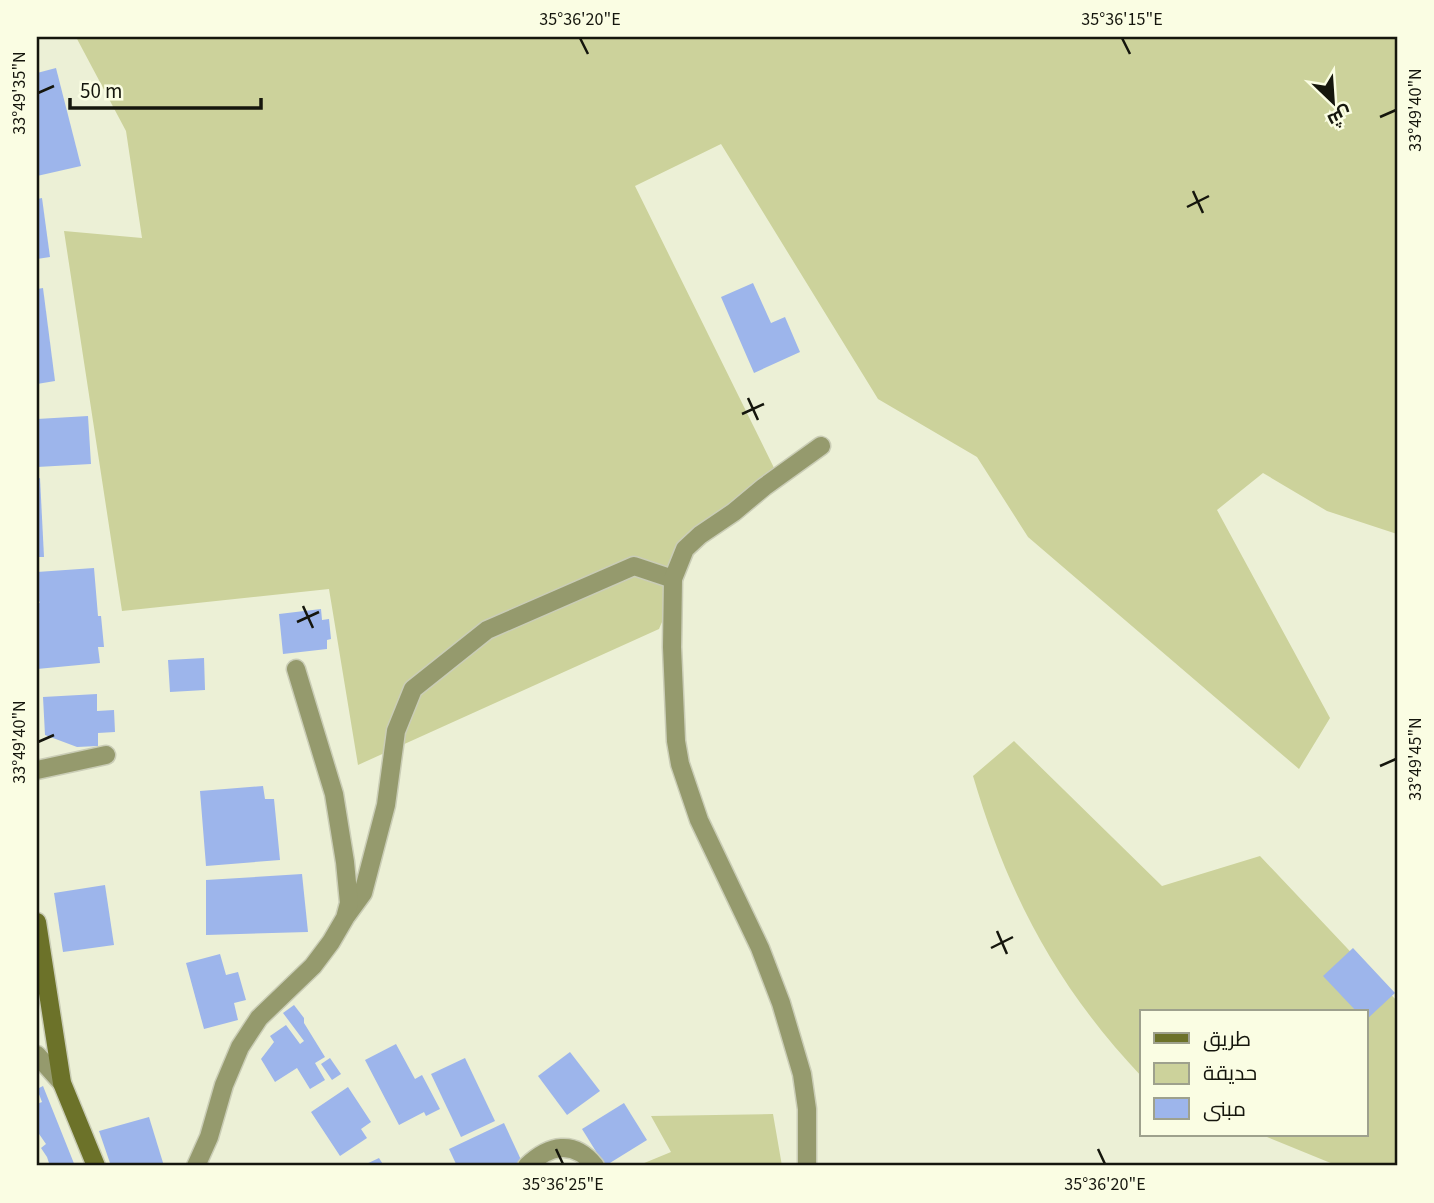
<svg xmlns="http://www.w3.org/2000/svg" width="1434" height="1203" viewBox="0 0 1434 1203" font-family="'Source Sans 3',Cairo,sans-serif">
  <rect width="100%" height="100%" fill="#ecf0d6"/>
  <!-- green -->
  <g fill="#ccd29b">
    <path d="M76,37h1321v497l-70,-23 -64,-38 -46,37 113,208 -31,51 -271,-232 -51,-80 -99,-58 -157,-255 -86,42 143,290 -77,55 -42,98 -301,136 -29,-176 -207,22 -58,-380 78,7 -16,-107z"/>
    <path d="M1014,741l148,145 98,-30 137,145v165h-59l-76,-31h104v-123h-224v65c-85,-90 -134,-182 -169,-301z"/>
    <path d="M773,1114l9,52h-145l34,-14 -20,-36z"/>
  </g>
  <!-- building -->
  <g fill="#9db5eb">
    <path d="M56,68l25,98 -44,10v-103z"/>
    <path d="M42,198l8,59 -13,2v-60z"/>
    <path d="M753,283l18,40 14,-6 15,35 -46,21 -33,-76z"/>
    <path d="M43,288l12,93 -18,3v-95z"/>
    <path d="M88,416l3,48 -54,3v-48z"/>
    <path d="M40,478l4,79h-7v-78z"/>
    <path d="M94,568l4,48h3l3,31h-6l2,16 -63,6v-66h3l-3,-7v-24z"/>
    <path d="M321,609l1,11 7,-1 2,20 -4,1v9l-44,5 -4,-40z"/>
    <path d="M204,658l1,32 -35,2 -2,-32z"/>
    <path d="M97,694v17l17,-1 1,22 -17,1v13l-21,1 -32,-12 -2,-38z"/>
    <path d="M263,786l2,13h9l6,61 -74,6 -6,-75z"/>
    <path d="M302,874l6,58 -102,3v-55z"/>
    <path d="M105,885l9,60 -51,7 -9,-59z"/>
    <path d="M1353,948l42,45 -29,27v-8h-9l-34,-36z"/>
    <path d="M220,954l6,21 12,-3 8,28 -12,3 4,17 -34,9 -18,-66z"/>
    <path d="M294,1005l10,13v5l21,34 -10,6 10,17 -15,9 -13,-21 -22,14 -14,-23 13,-17 -4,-6 16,-11 14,19 4,-3 -21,-28z"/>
    <path d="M396,1044l19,35 7,-4 18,34 -14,7 -2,-4 -25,13 -34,-65z"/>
    <path d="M570,1052l30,39 -33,24 -29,-39z"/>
    <path d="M330,1058l11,16 -9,6 -11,-16z"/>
    <path d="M465,1058l30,63 -34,16 -30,-63z"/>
    <path d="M43,1086l32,80h-25l-3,-9 -6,-9 5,-4 -9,-13v-27l5,-2 -5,-13z"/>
    <path d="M348,1087l23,35 -10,7 6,9 -27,18 -29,-44z"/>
    <path d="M624,1103l23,37 -42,26 -23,-37z"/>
    <path d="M149,1117l15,49h-53l-12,-35z"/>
    <path d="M504,1123l19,41 -1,2h-65l-8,-17z"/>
    <path d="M379,1158l5,8h-22z"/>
  </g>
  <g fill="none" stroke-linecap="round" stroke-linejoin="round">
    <defs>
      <g id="street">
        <path d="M37,770l69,-15"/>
        <path d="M347,915l16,-22 23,-88 10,-74 17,-42 74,-59 147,-64 39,13"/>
        <path d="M37,1055l25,28"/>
        <path d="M196,1166l13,-29 15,-52 16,-38 19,-29 54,-52 18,-24 14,-24 4,-15 -4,-41 -11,-68 -38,-125"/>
        <path d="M527,1166c22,-21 47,-27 68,0"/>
        <path d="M807,1166v-57l-5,-35 -21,-71 -21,-55 -61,-128 -19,-56 -4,-23 -4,-94 1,-68 12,-30 15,-14 34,-23 30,-25 57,-41"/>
      </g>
      <path id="secondary" d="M37,922l25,161 34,83"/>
    </defs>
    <!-- street casing -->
    <use href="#street" stroke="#cacdb6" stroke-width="21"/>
    <!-- secondary casing -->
    <use href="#secondary" stroke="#cacdb6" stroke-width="21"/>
    <!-- street -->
    <use href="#street" stroke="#959a6d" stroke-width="18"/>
    <!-- secondary -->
    <use href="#secondary" stroke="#6c7229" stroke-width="18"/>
  </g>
  <!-- ticks -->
  <path fill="none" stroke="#15160d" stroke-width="2.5" d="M580,38l8,16M1122,38l8,16M38,93l16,-7M1380,117l16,-7M1193,191l10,22M1187,207l22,-11M748,398l10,22M742,414l22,-10M303,606l10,22M297,622l22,-10M38,742l16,-7M1380,766l16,-7M997,931l10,23M991,948l22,-11M556,1149l7,15M1098,1149l7,15"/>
  <!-- border -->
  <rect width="1434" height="1203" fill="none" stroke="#fafde3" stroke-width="77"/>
  <!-- legend -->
  <rect x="1140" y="1010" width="228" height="126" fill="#fafde3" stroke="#9ea18d" stroke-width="2"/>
  <rect x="1154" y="1033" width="35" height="10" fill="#6c7229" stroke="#9ea18d" stroke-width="2"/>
  <text x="1203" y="1046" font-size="21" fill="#15160d">طريق</text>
  <rect x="1154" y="1063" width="35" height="21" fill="#ccd29b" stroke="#9ea18d" stroke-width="2"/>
  <text x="1203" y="1080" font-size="21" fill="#15160d">حديقة</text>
  <rect x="1154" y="1098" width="35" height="21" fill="#9db5eb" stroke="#9ea18d" stroke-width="2"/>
  <text x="1203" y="1116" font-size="21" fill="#15160d">مبنى</text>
  <!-- north arrow -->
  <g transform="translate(1333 102) rotate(155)" stroke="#fafde3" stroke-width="5" paint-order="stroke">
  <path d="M0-5L12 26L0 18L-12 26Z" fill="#15160d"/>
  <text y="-10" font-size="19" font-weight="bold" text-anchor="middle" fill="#15160d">ش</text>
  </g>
  <!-- scale -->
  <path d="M70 98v10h191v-10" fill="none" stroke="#15160d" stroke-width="3.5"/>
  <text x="80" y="98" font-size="21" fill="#15160d" stroke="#fafde3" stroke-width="5" paint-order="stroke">50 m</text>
  <rect x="38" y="38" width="1358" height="1126" fill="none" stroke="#15160d" stroke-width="2.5"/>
  <g font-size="18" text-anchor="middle" fill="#15160d">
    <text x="580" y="25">35°36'20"E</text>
    <text x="1122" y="25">35°36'15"E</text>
    <text transform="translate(19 93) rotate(-90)" y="6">33°49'35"N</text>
    <text transform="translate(1415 110) rotate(-90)" y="6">33°49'40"N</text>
    <text transform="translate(19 742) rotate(-90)" y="6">33°49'40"N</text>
    <text transform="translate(1415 759) rotate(-90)" y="6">33°49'45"N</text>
    <text x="563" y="1190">35°36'25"E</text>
    <text x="1105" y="1190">35°36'20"E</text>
  </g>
</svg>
